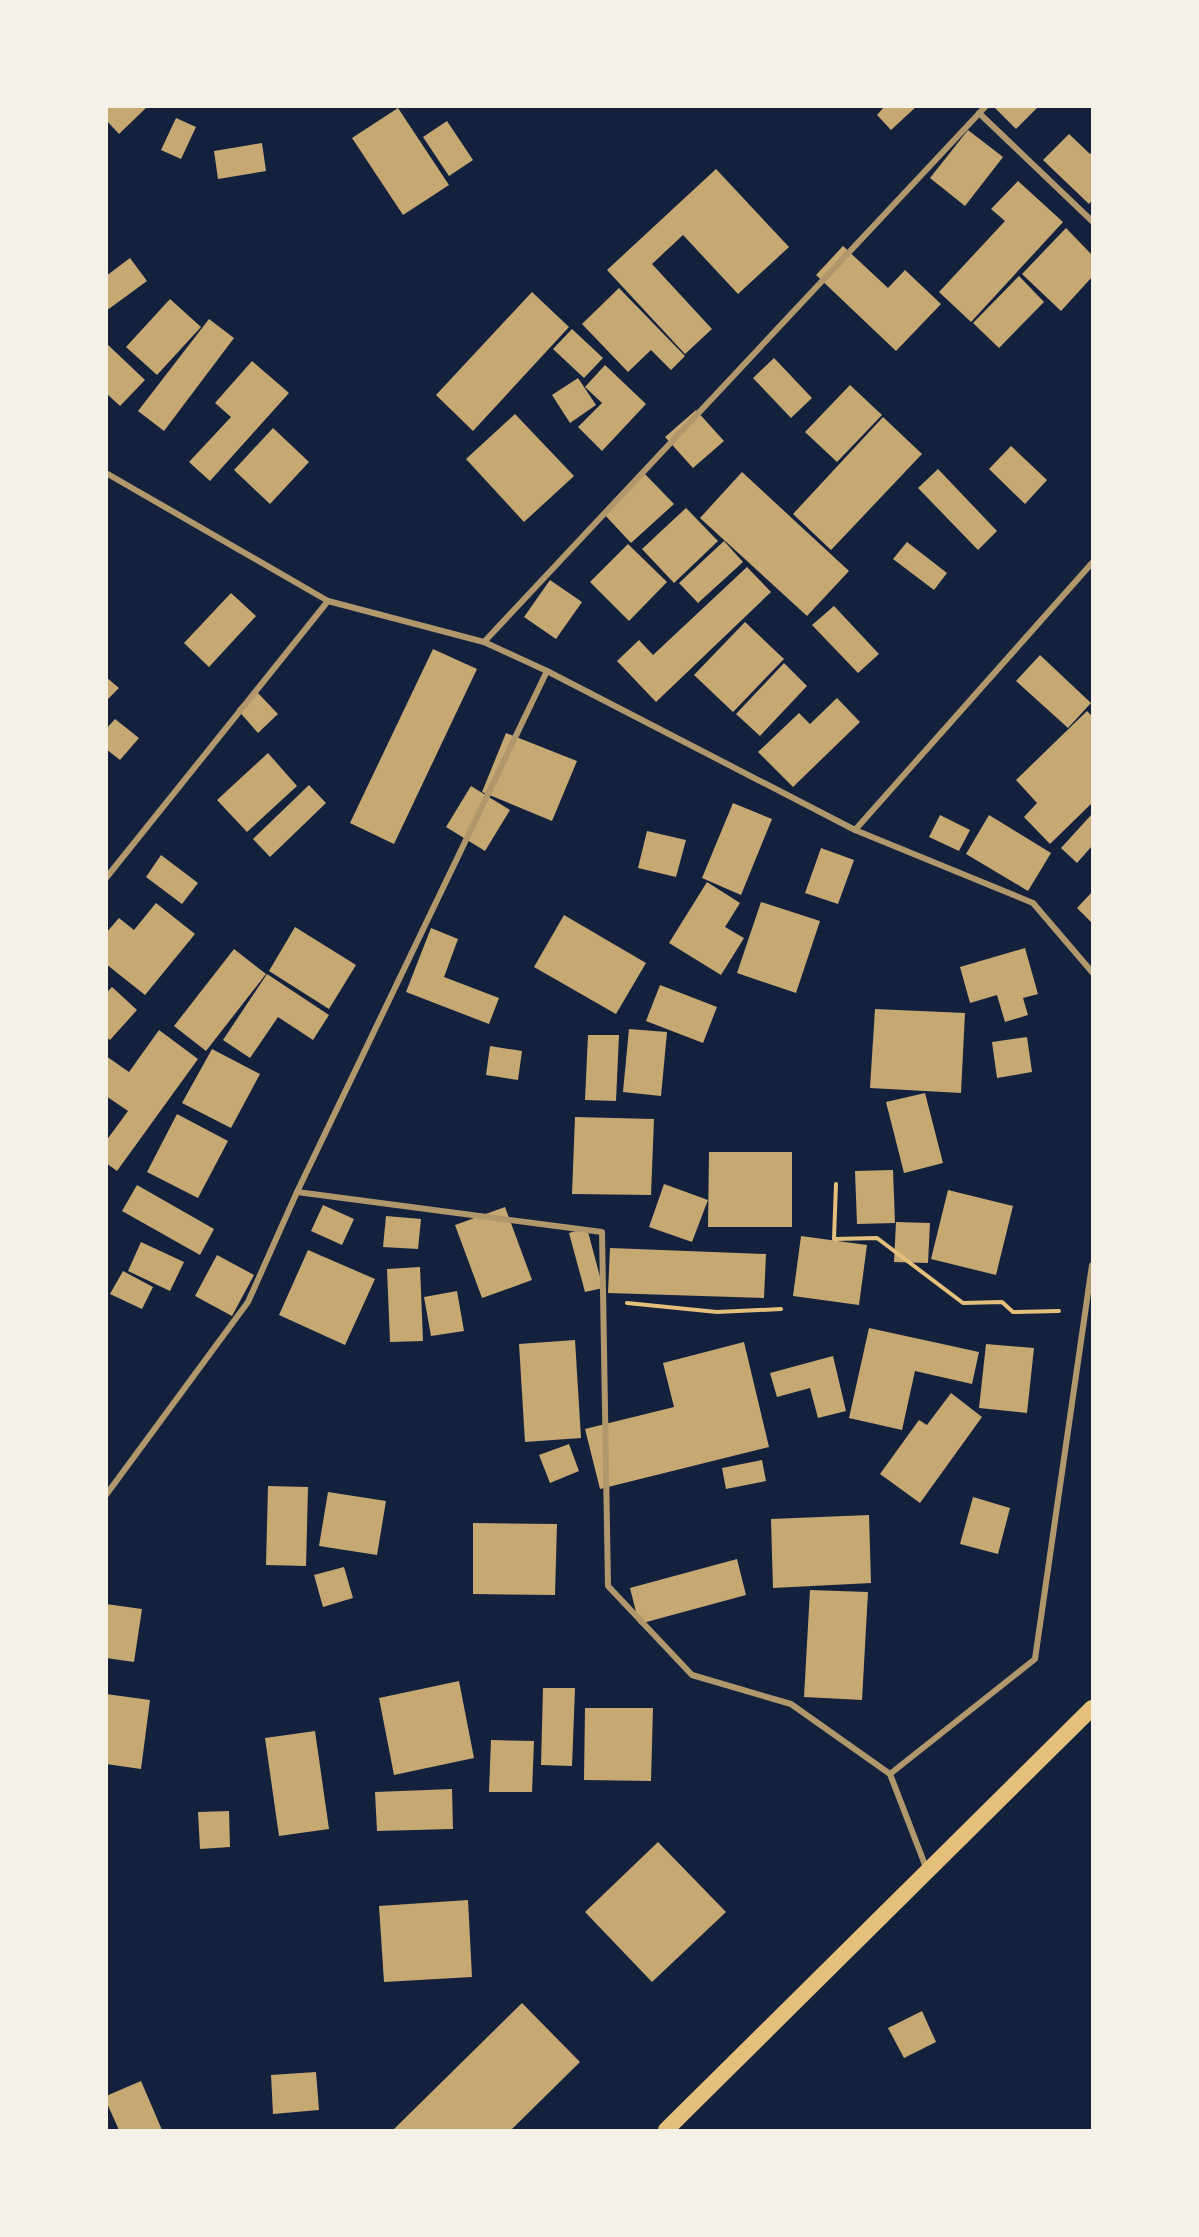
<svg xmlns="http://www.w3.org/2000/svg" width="1199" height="2237" viewBox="0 0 1199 2237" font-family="Ubuntu,sans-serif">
  <rect width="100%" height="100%" fill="#14213d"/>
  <!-- building -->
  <g fill="#c6a872">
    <path d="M106,106h42l-29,28 -13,-14z"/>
    <path d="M885,106h32l-26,24 -14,-15z"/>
    <path d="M993,106h46l-23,23z"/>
    <path d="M398,108l51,77 -46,30 -51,-77z"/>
    <path d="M176,118l20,9 -15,32 -20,-9z"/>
    <path d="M447,121l26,39 -24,16 -26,-39z"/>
    <path d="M968,130l35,27 -38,49 -35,-28z"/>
    <path d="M1069,134l21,20 2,-2v48l-3,4 -46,-44z"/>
    <path d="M262,143l4,28 -48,8 -4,-28z"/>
    <path d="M716,169l73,78 -51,47 -55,-59 -31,29 60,65 -27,25 -78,-84z"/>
    <path d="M1018,181l45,41 -92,100 -32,-30 66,-71 -14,-12z"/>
    <path d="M1066,228l26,27v22l-31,34 -39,-37z"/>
    <path d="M843,246l45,42 17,-18 36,34 -45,47 -80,-76z"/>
    <path d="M130,258l17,23 -41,30v-35z"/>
    <path d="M1019,276l25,26 -45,46 -26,-25z"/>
    <path d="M619,288l66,68 -14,14 -20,-20 -23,22 -46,-48z"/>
    <path d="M532,292l37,35 -96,104 -37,-36z"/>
    <path d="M170,299l31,28 -44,48 -31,-28z"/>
    <path d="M209,319l25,19 -70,93 -26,-20z"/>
    <path d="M572,329l31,29 -19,20 -31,-29z"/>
    <path d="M106,343l39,37 -25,26 -14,-13z"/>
    <path d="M774,358l38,40 -21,20 -38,-40z"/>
    <path d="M252,361l37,32 -79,88 -21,-19 42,-45 -16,-14z"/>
    <path d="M605,365l41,39 -44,47 -24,-24 24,-24 -17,-16z"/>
    <path d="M578,378l18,27 -26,18 -18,-28z"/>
    <path d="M850,385l32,30 -45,47 -32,-30z"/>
    <path d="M696,410l28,31 -31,27 -28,-31z"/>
    <path d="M515,414l59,62 -50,46 -58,-63z"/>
    <path d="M883,417l39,37 -91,96 -38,-36z"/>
    <path d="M273,428l36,34 -39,42 -36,-34z"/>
    <path d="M1011,446l36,34 -22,24 -36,-35z"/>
    <path d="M938,469l59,62 -19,19 -60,-62z"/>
    <path d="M742,472l107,99 -42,45 -107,-98z"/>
    <path d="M644,473l30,31 -43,39 -28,-30z"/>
    <path d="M686,508l32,33 -44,42 -32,-34z"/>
    <path d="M724,541l19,21 -45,41 -19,-20z"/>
    <path d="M907,542l40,31 -13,17 -41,-31z"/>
    <path d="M628,544l39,38 -38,39 -39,-39z"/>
    <path d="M747,567l24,25 -115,110 -39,-41 22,-21 14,15z"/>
    <path d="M550,580l32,22 -26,37 -32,-22z"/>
    <path d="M231,593l25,23 -47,51 -25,-24z"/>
    <path d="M834,606l45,48 -21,19 -46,-48z"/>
    <path d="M745,622l39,37 -51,53 -39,-37z"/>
    <path d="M433,649l44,20 -83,175 -44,-21z"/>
    <path d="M1040,655l51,48 -23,25 -52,-47z"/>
    <path d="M784,663l23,23 -47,50 -24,-22z"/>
    <path d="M106,677l13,11 -13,13z"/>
    <path d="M256,691l22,23 -20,19 -21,-24z"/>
    <path d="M837,698l23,24 -67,65 -35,-35 41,-39 11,11z"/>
    <path d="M1087,711l5,5v87l-42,41 -26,-27 13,-14 -21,-23z"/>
    <path d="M115,719l24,19 -19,22 -14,-11v-20z"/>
    <path d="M506,733l71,28 -25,60 -70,-29z"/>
    <path d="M268,753l29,33 -50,46 -30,-32z"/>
    <path d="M309,785l17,18 -56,54 -17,-18z"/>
    <path d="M471,786l39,24 -25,41 -39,-24z"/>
    <path d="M733,803l39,16 -31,76 -39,-17z"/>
    <path d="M1092,814v32l-15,17 -16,-15z"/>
    <path d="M940,815l30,15 -11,21 -30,-14z"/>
    <path d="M989,815l62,38 -23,38 -62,-37z"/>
    <path d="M647,831l39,9 -10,37 -38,-9z"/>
    <path d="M821,848l33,12 -16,44 -33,-11z"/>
    <path d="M161,855l37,28 -16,21 -36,-27z"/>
    <path d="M707,882l33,21 -15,24 19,11 -23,37 -52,-32z"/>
    <path d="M1092,892v31l-15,-15z"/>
    <path d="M761,902l59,19 -24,72 -59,-20z"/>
    <path d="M156,903l39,31 -50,61 -39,-31v-31l13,-15 15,12z"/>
    <path d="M564,915l82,48 -30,51 -82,-47z"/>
    <path d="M295,927l61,38 -27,44 -60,-38z"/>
    <path d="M431,928l27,11 -14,38 55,21 -10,26 -83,-32z"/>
    <path d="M1025,948l13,46 -15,4 5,17 -23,7 -8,-27 -27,8 -10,-36z"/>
    <path d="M234,949l32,25 -60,77 -32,-25z"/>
    <path d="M267,974l62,41 -16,25 -35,-23 -28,41 -27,-18z"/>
    <path d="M660,985l57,22 -14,36 -57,-22z"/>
    <path d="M112,987l25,23 -27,30 -4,-3v-44z"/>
    <path d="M875,1009l90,4 -4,80 -91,-5z"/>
    <path d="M629,1029l38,3 -6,64 -38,-4z"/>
    <path d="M159,1030l39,29 -81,112 -11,-8v-22l22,-30 -22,-15v-40l23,16z"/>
    <path d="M588,1035h31l-3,66 -31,-1z"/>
    <path d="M1027,1037l5,35 -35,6 -5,-36z"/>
    <path d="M490,1046l32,5 -4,29 -32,-5z"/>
    <path d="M212,1049l48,25 -29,54 -49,-25z"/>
    <path d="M925,1093l18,70 -39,10 -18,-71z"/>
    <path d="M177,1114l51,27 -30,57 -51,-26z"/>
    <path d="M575,1117l79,2 -3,76 -79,-1z"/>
    <path d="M709,1152h83v75h-84z"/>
    <path d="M893,1170l2,53 -38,1 -2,-53z"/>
    <path d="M664,1184l44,16 -16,42 -43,-15z"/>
    <path d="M137,1185l77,44 -14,26 -78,-44z"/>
    <path d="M948,1190l65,16 -17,69 -65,-16z"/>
    <path d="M323,1205l31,14 -12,26 -31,-14z"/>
    <path d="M505,1207l27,73 -50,18 -27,-73z"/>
    <path d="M386,1216l35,3 -3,30 -35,-2z"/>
    <path d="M896,1222l34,1 -2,40 -34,-1z"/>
    <path d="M587,1228l16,60 -18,4 -16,-59z"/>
    <path d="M801,1236l66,9 -8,60 -66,-9z"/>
    <path d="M141,1242l43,20 -14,29 -42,-20z"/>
    <path d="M610,1248l156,6 -2,44 -156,-5z"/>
    <path d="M308,1250l67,29 -30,66 -66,-30z"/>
    <path d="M217,1255l37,20 -22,41 -37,-20z"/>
    <path d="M420,1267l3,74 -33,1 -3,-73z"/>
    <path d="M123,1271l30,16 -11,22 -32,-15z"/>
    <path d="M457,1291l7,40 -33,5 -7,-39z"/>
    <path d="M869,1328l110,24 -7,32 -57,-13 -13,59 -53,-12z"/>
    <path d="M575,1340l6,98 -56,4 -6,-98z"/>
    <path d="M744,1342l25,105 -169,42 -15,-60 89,-22 -11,-44z"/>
    <path d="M986,1344l48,4 -7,65 -48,-5z"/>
    <path d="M833,1356l13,55 -28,7 -8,-30 -33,9 -7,-24z"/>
    <path d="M951,1393l31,24 -62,86 -40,-29 39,-54 8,5z"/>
    <path d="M569,1444l10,27 -29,12 -11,-28z"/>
    <path d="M762,1460l4,21 -40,8 -4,-21z"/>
    <path d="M268,1486l40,1 -2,79 -40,-1z"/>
    <path d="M328,1492l58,9 -9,54 -58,-9z"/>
    <path d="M973,1497l37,11 -12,46 -38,-10z"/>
    <path d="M869,1515l2,68 -98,5 -2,-69z"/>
    <path d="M473,1523l84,1 -2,71 -82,-1z"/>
    <path d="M737,1559l9,36 -107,29 -9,-36z"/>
    <path d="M344,1567l9,31 -30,9 -9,-32z"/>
    <path d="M810,1590l58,2 -6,108 -58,-3z"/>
    <path d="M106,1604l36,5 -8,53 -28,-4z"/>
    <path d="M459,1681l15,77 -80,17 -15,-77z"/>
    <path d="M543,1688h32l-3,78 -31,-1z"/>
    <path d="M106,1694l44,6 -9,69 -35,-5z"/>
    <path d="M585,1708h68l-2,73 -67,-1z"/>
    <path d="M315,1731l14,98 -50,7 -14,-98z"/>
    <path d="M491,1740l43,1 -2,51h-43z"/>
    <path d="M452,1789l1,40 -76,2 -2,-39z"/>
    <path d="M229,1811l1,36 -30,2 -2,-37z"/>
    <path d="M658,1842l68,70 -74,70 -67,-70z"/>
    <path d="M468,1900l4,77 -88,5 -5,-76z"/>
    <path d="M522,2003l58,59 -69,68h-118z"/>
    <path d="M922,2011l14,31 -32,16 -16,-30z"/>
    <path d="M316,2072l3,38 -46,4 -2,-39z"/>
    <path d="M141,2081l21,49h-43l-13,-29v-5z"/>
  </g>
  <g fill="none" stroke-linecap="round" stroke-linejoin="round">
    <!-- path -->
    <g stroke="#e5c07b" stroke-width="4">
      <path d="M836,1184l-2,55 43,-1 86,65 39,-1 11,10 46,-1"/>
      <path d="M627,1303l90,9 64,-3"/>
    </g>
    <!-- minor -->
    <g stroke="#b1986c" stroke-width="6">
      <path d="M979,113l113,108"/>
      <path d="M106,473l222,128 156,41 63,29 308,159 178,73 59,69"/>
      <path d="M484,642l502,-536"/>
      <path d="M855,830l237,-267"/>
      <path d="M106,878l222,-277"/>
      <path d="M297,1192l305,40 6,354 84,89 99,29 99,70"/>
      <path d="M106,1495l142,-193 49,-110 250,-521"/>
      <path d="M927,1870l-37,-96 145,-115 57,-394"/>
    </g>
    <!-- trunk -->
    <path stroke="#e5c07b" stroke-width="16" d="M666,2130l426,-422"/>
  </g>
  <!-- border -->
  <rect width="1199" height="2237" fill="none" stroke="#f6f1e7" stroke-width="216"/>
</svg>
